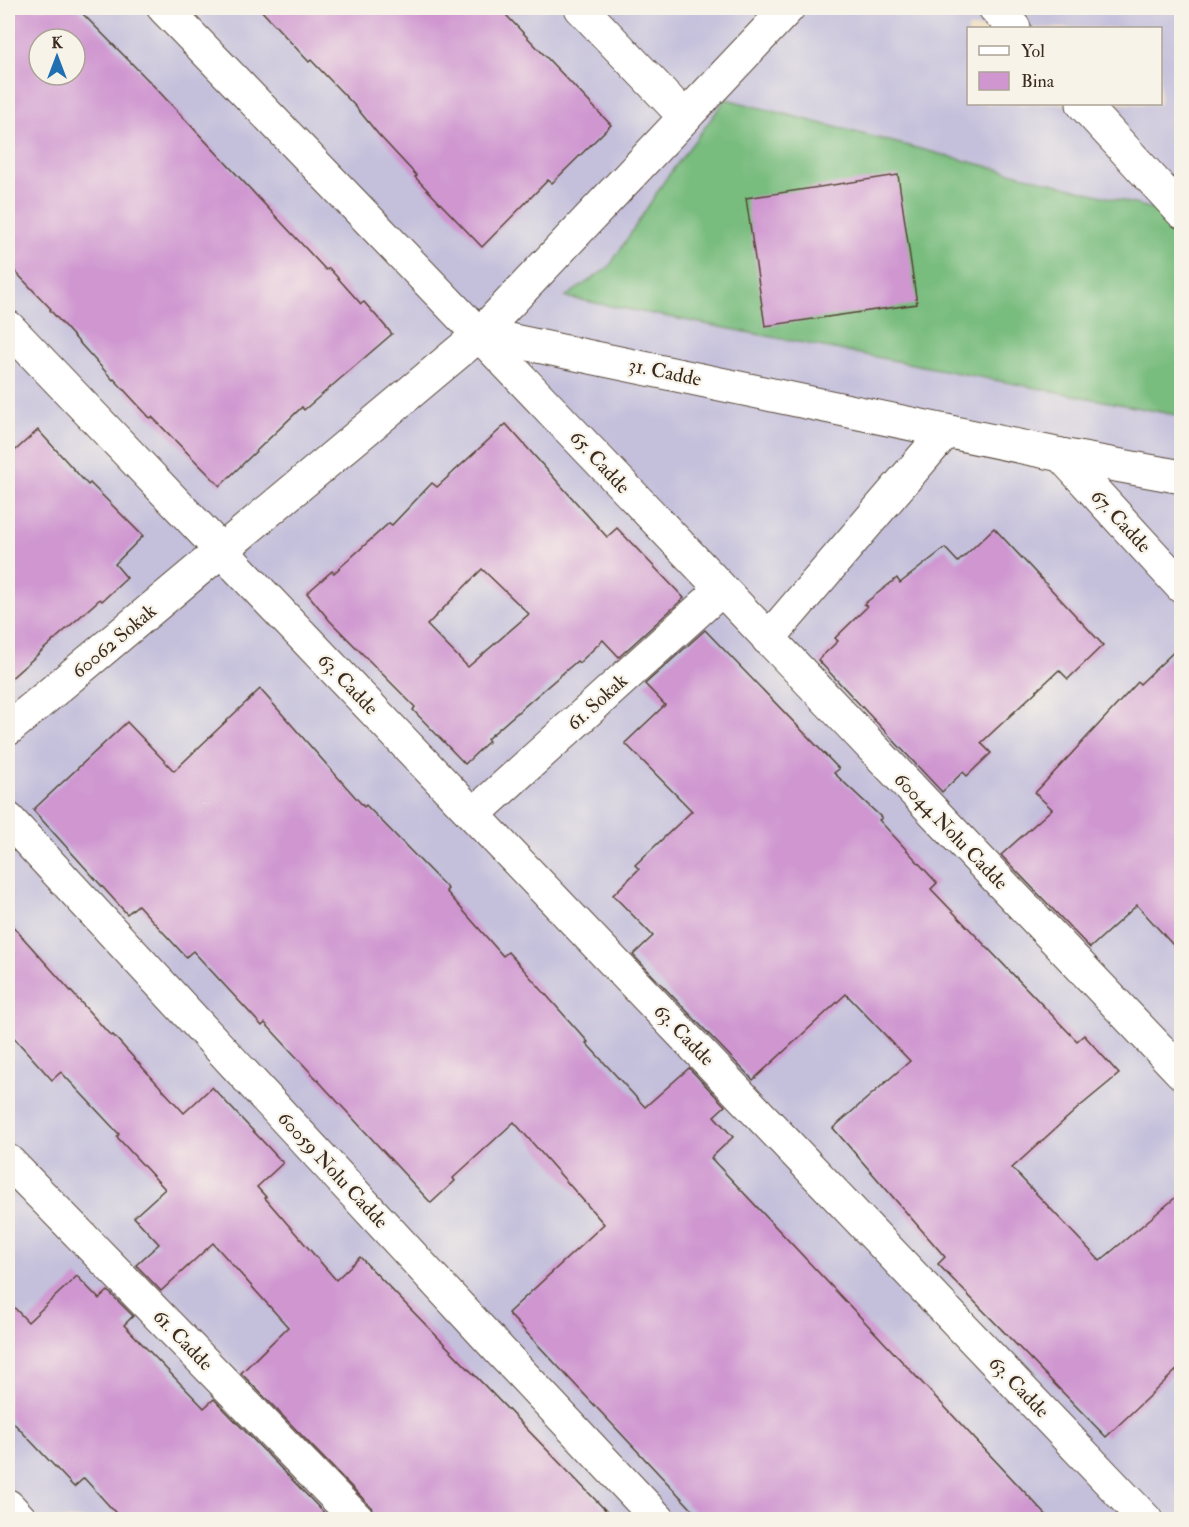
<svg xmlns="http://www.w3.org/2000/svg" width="1189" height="1527" viewBox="0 0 1189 1527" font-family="'IM FELL Double Pica',serif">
  <rect width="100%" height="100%" fill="#f7f3e8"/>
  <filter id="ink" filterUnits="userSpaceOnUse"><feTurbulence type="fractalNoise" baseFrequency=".0167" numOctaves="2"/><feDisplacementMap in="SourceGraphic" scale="12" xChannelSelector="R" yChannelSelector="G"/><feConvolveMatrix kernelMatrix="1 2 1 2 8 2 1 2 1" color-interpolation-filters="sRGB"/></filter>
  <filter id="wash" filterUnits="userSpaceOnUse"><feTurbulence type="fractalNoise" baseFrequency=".008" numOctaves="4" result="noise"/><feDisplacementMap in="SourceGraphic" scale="24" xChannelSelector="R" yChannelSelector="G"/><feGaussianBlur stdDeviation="1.35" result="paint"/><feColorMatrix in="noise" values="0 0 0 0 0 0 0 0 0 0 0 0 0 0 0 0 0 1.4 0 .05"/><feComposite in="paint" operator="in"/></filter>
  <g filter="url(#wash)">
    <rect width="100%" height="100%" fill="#eedebc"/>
    <!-- industrial -->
    <path fill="#c4c0db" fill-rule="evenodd" d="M8,8h1173v1511h-1173zM968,28h192v76h-192zM39,39h36v36h-36z"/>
    <!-- forest -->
    <path fill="#78bc7e" stroke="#5a734e" stroke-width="1.5" d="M726,99l455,117v200l-616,-119 44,-30 56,-87z"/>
    <g id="blocks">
      <!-- building -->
      <g fill="#cf96d0" fill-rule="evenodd">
        <path d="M8,8h69l74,75 175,187 3,-2 32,36 3,-2 28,32 -88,76 -2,-3 -82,79 -68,-69 -2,1 -36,-39 -1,1 -63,-70 1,-1 -43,-45zM39,39h36v36h-36z"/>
        <path d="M259,8h248v8l104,109 -59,58 -4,-3 -66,67 -67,-70 2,-1 -39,-42 -22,-27 -45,-47 -2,2z"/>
        <path d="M898,175l19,129 -152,22 -19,-128z"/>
        <path d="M506,424l101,113 10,-9 67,70 -65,59 -16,-17 -24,23 -2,-2 -90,78 2,2 -24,23 -52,-54 2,-3 -85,-86 -23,-28 25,-22 2,2 55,-50 3,2 40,-42 5,4zM482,569l47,45 -61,53 -41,-42z"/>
        <path d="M38,430l50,55 2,-2 53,53 -28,28 12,14 -25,23 -2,-2 -92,82v-224z"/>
        <path d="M994,528l109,117 -35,34 -9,-9 -78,73 10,10 -24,23 -4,-4 -21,20 -124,-132 20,-19 -3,-3 32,-31 -3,-3 33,-26 3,5 45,-35 13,14z"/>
        <path d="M705,630l134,139 -5,4 48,45 -3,2 58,63 -6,6 146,152 7,-6 35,39 -41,34 -66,60 88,93 82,-69v173l-76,72 -168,-173 7,-7 -112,-129 77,-67 -64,-67 -93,86 -120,-125 20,-19 -40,-41 26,-26 -4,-4 57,-54 -67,-68 40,-38 -20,-21z"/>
        <path d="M1182,644v311l-45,-50 -47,43 -89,-93 51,-46 -17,-16 103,-111 2,2z"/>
        <path d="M260,689l104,118 2,-2 82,84 -2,2 57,65 5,-4 80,90 -2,1 59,64 44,-39 36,38 -11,10 19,21 -22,21 340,362h-349l-194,-207 96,-89 -90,-102 -61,56 2,3 -24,22 -166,-180 -3,3 -69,-75 -7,6 -48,-52 -11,9 -94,-104 94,-88 47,49z"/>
        <path d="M8,921l103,115 2,-1 71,78 28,-26 71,76 -26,24 9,10 -1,1 71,82 24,-23 255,263h-239l-5,-13 -130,-134 47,-46 -75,-84 -52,48 -25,-26 23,-21 -25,-27 31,-28 -48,-52 2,-3 -58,-62 -9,8 -44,-49z"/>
        <path d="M77,1276l22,23 9,-8 25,25 -9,9 80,83 10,-9 117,121h-209l-38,-42 -10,9 -66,-70v-116l20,21z"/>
      </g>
    </g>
  </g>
  <g filter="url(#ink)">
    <use href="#blocks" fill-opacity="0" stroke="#564536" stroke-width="1.5"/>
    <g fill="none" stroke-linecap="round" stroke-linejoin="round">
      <defs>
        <g id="minor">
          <path d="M164,8c342,352 679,709 1018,1065"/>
          <path d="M581,8l104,109"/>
          <path d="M995,8l19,20"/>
          <path d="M1083,104l99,108"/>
          <path d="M8,327l1138,1193"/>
          <path d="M480,334l308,-326"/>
          <path d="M1061,455l121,132"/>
          <path d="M768,639l178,-208"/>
          <path d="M8,729l472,-395 581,121 121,22"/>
          <path d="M474,814l247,-224"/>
          <path d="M8,819l494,534 157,167"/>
          <path d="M8,1161l350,359"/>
          <path d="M8,1506l13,14"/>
        </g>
      </defs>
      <!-- minor casing -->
      <use href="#minor" stroke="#564536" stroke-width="35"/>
      <!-- minor -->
      <use href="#minor" stroke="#fff" stroke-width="33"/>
    </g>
  </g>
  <g text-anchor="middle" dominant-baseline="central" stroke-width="4.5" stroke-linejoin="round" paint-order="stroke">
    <!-- street labels -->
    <g font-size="20" fill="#3b2a1e" stroke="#f7f3e8">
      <text transform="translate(665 372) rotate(12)">31. Cadde</text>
      <text transform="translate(600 462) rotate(47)">65. Cadde</text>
      <text transform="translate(1121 521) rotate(47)">67. Cadde</text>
      <text transform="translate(114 641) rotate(-40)">60062 Sokak</text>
      <text transform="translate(348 684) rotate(46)">63. Cadde</text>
      <text transform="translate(597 702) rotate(-42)">61. Sokak</text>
      <text transform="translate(951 831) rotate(46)">60044 Nolu Cadde</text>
      <text transform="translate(684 1035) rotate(46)">63. Cadde</text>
      <text transform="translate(333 1170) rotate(47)">60059 Nolu Cadde</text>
      <text transform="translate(183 1340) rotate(46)">61. Cadde</text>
      <text transform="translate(1019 1387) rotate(46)">63. Cadde</text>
    </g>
  </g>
  <!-- margin -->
  <rect width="1189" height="1527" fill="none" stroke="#f7f3e8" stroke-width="30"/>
  <!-- legend -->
  <rect x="967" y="27" width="195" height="78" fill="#f7f3e8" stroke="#aca397" stroke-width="1.5"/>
  <rect x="979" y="46" width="30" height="9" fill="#ffffff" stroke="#aca397" stroke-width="1.5"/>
  <text x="1021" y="57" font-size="18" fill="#3b2a1e">Yol</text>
  <rect x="979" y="72" width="30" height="18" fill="#cf96d0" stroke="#aca397" stroke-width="1.5"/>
  <text x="1021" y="87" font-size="18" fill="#3b2a1e">Bina</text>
  <!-- north arrow -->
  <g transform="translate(57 57)"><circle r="28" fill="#f7f3e8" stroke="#aca397" stroke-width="1.5"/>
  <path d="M0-4.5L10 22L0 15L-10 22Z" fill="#1f6fb2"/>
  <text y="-9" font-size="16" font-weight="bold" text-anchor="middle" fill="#3b2a1e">K</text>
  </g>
</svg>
